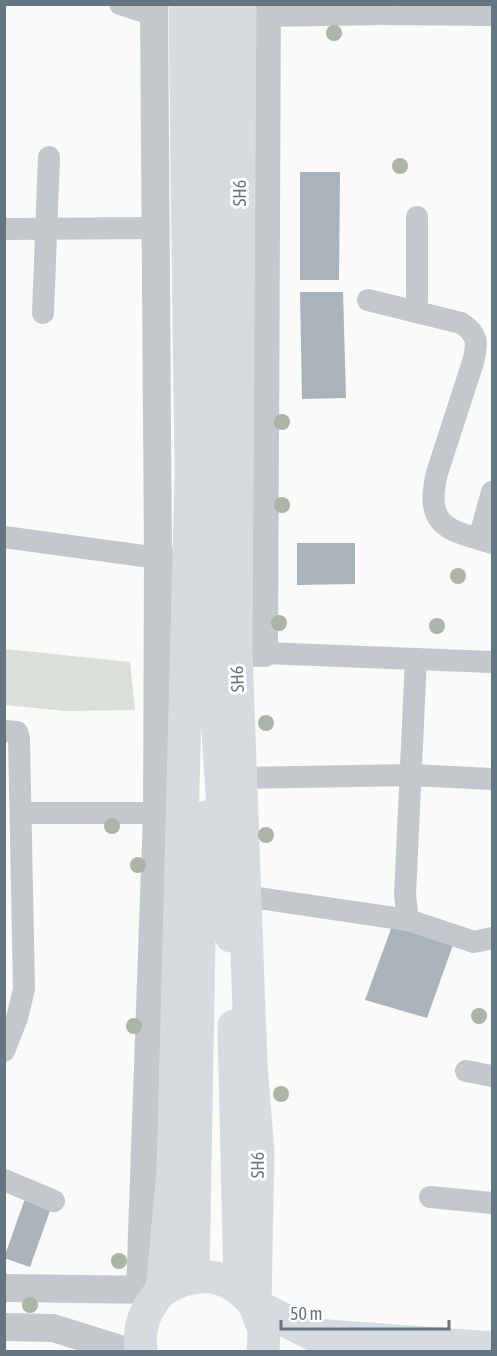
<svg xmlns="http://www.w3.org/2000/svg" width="497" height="1356" viewBox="0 0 497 1356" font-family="'Asap Condensed',sans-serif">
  <rect width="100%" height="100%" fill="#fafaf8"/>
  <!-- green -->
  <path fill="#dadfd7" d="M5,649l125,13 5,48 -69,1 -61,-6z"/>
  <!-- building -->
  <g fill="#aab3b9">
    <path d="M300,172h40l-1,108h-39z"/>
    <path d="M300,292h43l3,106 -44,1z"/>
    <path d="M297,543h58v41l-58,1z"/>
    <path d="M392,926l62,16 -27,76 -62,-18z"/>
    <path d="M26,1196l26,9 -22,62 -26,-9z"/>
  </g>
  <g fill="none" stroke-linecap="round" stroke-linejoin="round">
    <!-- minor -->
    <g stroke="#c3c8cc" stroke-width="22">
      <path d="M120,4l34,11"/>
      <path d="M384,4l1,10 107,1"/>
      <path d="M267,16l118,-2"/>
      <path d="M4,229l151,-1"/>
      <path d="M368,300l93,23c17,11 17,20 12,39l-36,111c-13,54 11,57 55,70"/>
      <path d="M417,311v-94"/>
      <path d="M43,313l6,-156"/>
      <path d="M4,537l169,23"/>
      <path d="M479,539l13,-47"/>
      <path d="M264,653l228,9"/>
      <path d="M4,731l13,1 2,6 5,251 -7,29 -13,33"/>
      <path d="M240,778l171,-3 81,4"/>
      <path d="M21,813h151"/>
      <path d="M245,896l163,24 66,22 18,-4"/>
      <path d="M408,920l-3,-25 11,-236"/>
      <path d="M466,1071l26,5"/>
      <path d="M4,1180l50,21"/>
      <path d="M430,1197l62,6"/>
    </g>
    <!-- tertiary -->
    <g stroke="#c3c8cc" stroke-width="28">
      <path d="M236,652l28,1 3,-649"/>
      <path d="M4,1288l154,2"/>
      <path d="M140,1290l17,-477 1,-255 -4,-554"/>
      <path d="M4,1327l49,1 77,24"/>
    </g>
    <!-- secondary -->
    <g stroke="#d6dbdf" stroke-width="33">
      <path d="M210,4l4,664 17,268"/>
      <path d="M234,1026l6,262"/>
      <path d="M193,1276l6,-336 7,-123"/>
      <path d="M255,1305l59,30 178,13"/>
    </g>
    <!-- primary -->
    <g stroke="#d6dbdf" stroke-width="33">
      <path d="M240,4l-4,648 15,413 7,87 -3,153 9,25 -1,22"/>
      <path d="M162,1290c35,-21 67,-18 93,15"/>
      <path d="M141,1352c-3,-26 4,-43 21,-62l11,-118 18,-693 -6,-475"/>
    </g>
  </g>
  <!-- trees -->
  <g fill="#aab4a7">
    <circle cx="334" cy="33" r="8"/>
    <circle cx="400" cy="166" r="8"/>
    <circle cx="282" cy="422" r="8"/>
    <circle cx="282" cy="505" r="8"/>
    <circle cx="458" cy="576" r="8"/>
    <circle cx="279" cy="623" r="8"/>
    <circle cx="437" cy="626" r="8"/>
    <circle cx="266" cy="723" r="8"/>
    <circle cx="112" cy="826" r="8"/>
    <circle cx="266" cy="835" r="8"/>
    <circle cx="138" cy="865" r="8"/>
    <circle cx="479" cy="1016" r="8"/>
    <circle cx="134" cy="1026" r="8"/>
    <circle cx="281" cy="1094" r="8"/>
    <circle cx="119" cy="1261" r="8"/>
    <circle cx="30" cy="1305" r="8"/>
  </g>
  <g text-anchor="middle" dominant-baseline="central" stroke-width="6" stroke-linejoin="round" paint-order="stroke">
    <!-- street labels -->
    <g font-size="18" fill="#657683" stroke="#fff">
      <text transform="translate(239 193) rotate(-90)">SH6</text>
      <text transform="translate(237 679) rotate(-92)">SH6</text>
      <text transform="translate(257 1165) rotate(-90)">SH6</text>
    </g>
  </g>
  <!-- border -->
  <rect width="497" height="1356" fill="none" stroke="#657683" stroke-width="12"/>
  <!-- scale -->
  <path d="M281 1320v9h168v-9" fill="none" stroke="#657683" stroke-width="3"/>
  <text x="290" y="1320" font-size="18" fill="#657683" stroke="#ffffff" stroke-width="4.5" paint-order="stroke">50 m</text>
</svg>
